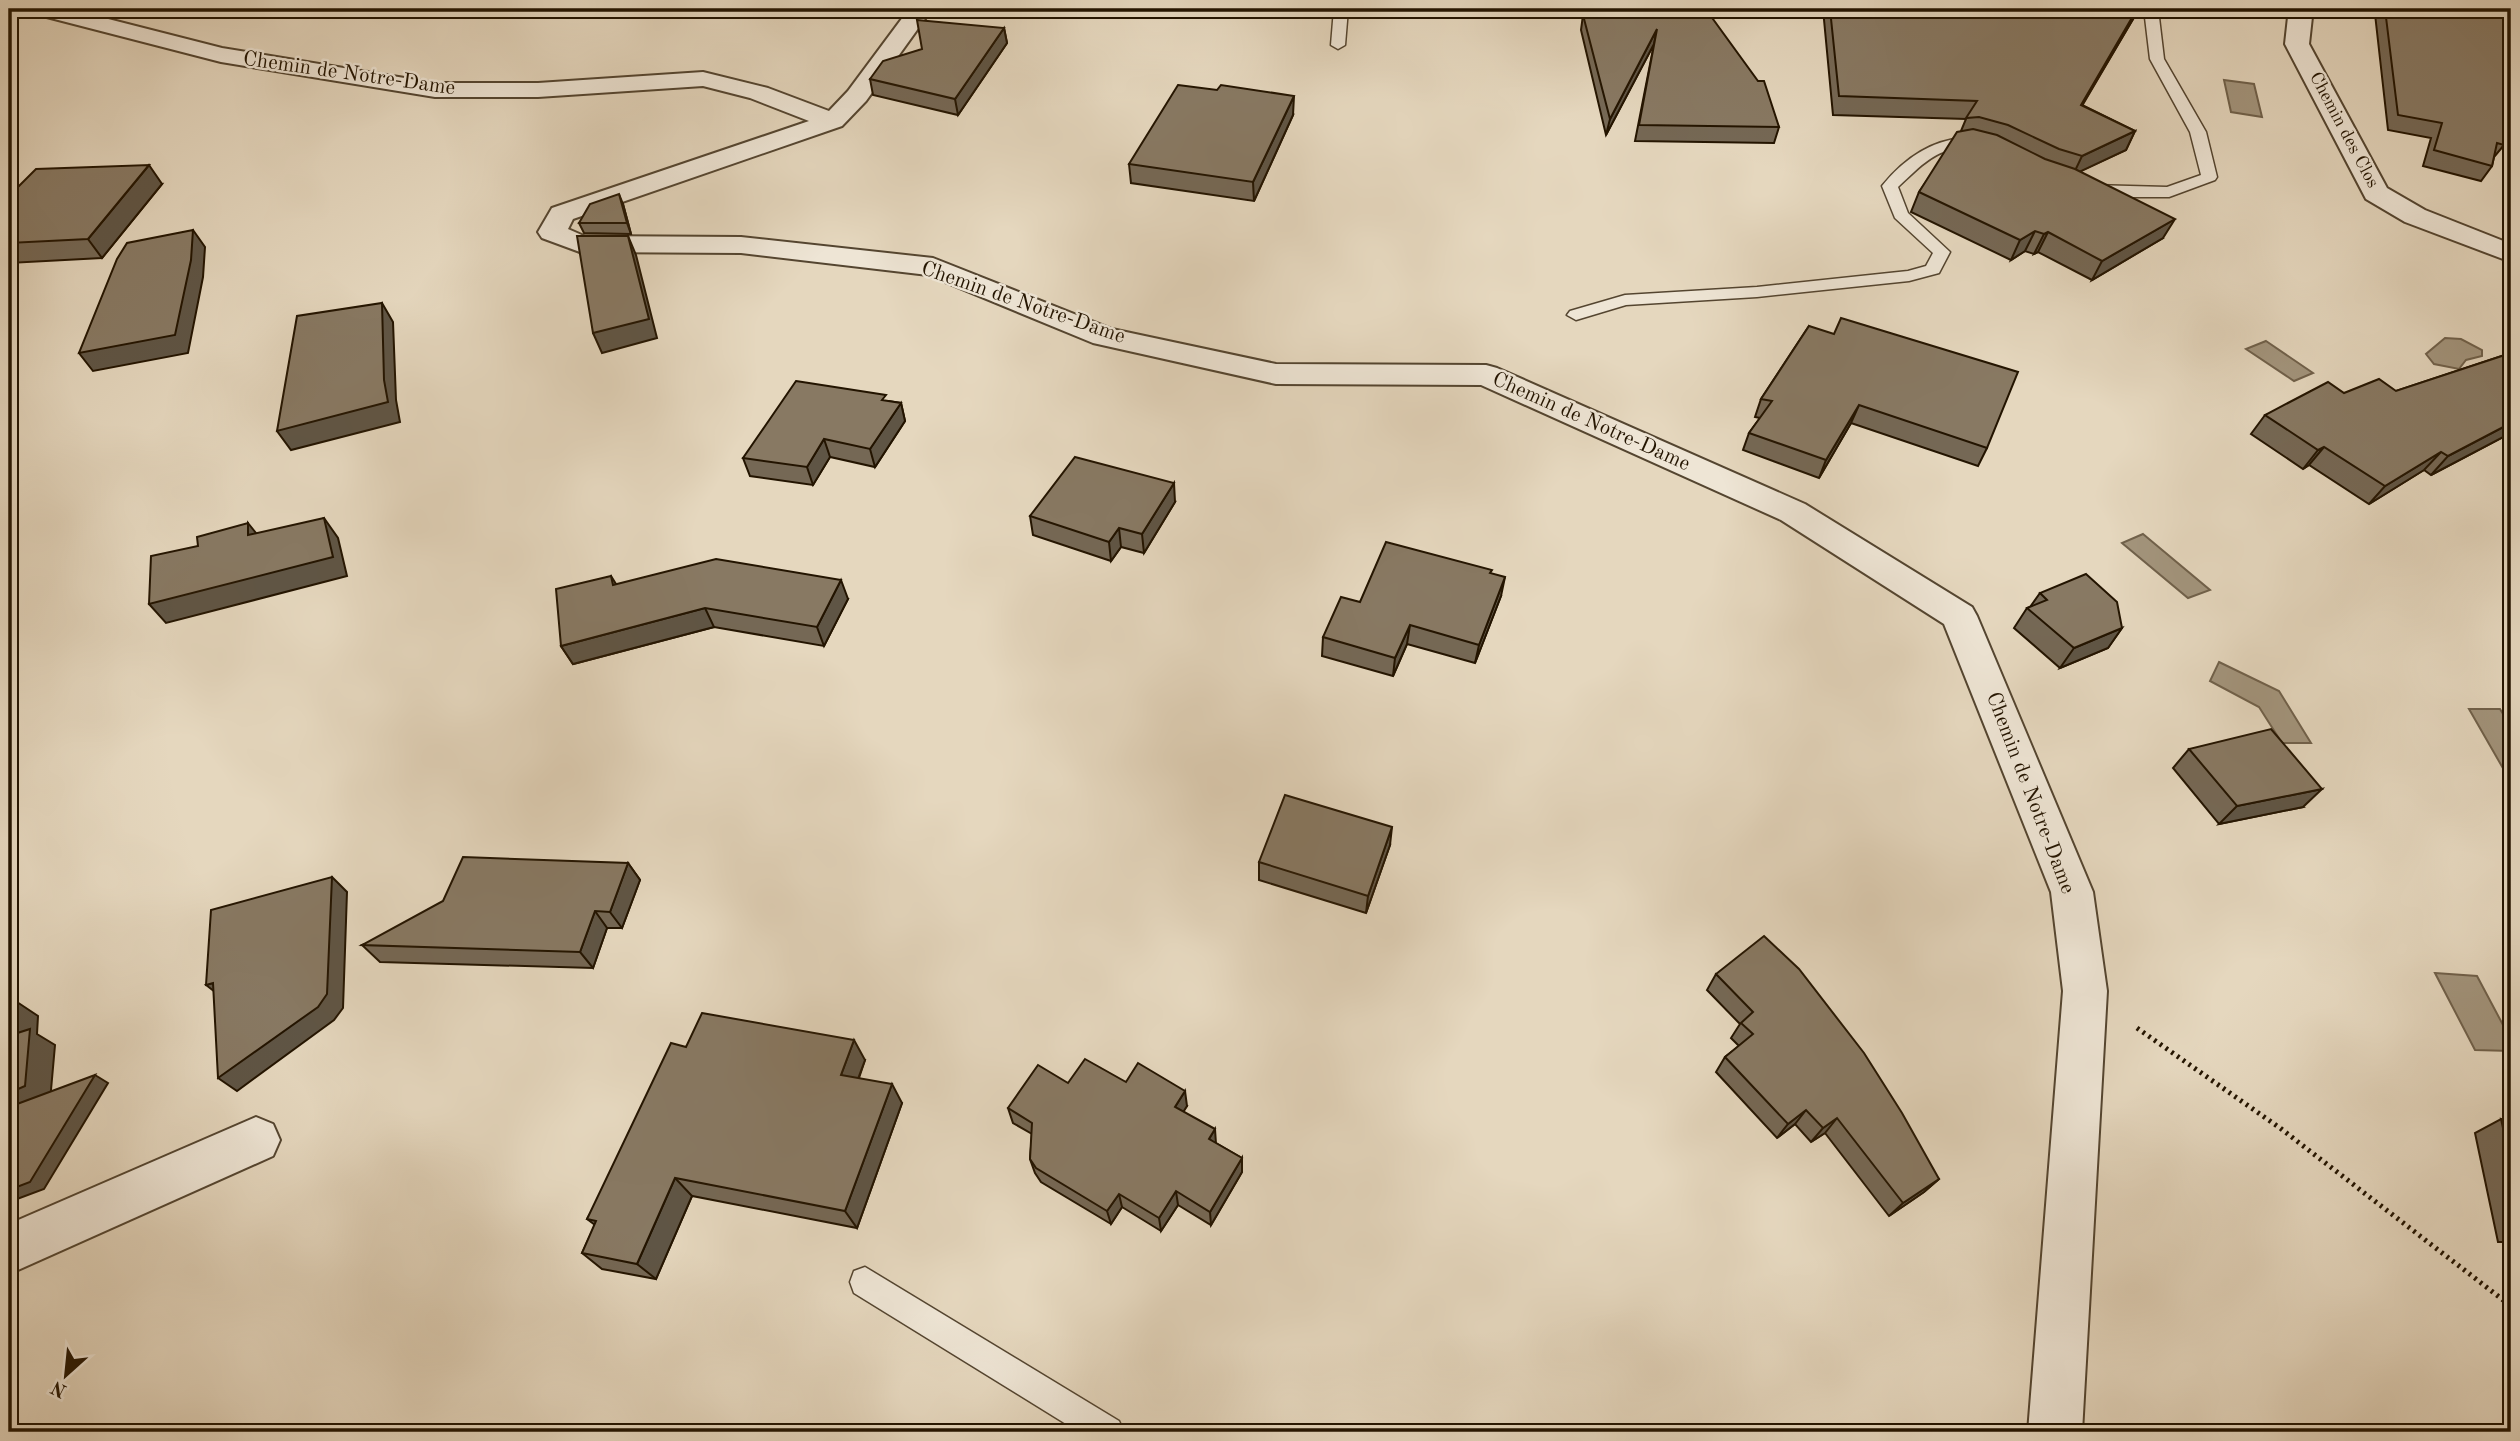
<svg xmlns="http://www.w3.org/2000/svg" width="2520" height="1441" viewBox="0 0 2520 1441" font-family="'Old Standard TT',serif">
  <rect width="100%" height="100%" fill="#e5d7be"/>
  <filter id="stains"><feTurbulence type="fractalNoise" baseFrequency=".00286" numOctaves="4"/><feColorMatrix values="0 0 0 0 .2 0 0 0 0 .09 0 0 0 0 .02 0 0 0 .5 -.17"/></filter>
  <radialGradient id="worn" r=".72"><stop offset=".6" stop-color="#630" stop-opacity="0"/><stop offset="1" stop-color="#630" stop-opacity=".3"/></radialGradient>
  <!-- water -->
  <g fill="#a3957d" stroke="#70614b" stroke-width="2">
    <path d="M2224,80l30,4 8,33 -31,-5z"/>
    <path d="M2445,338l16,1 21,11v6l-16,4 -7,9 -25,-5 -8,-10z"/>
    <path d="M2266,341l47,32 -19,8 -48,-32z"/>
    <path d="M2143,534l67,56 -22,8 -66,-55z"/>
    <path d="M2219,662l60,29 32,52h-29l-23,-36 -49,-26z"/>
    <path d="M2469,709h31l11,18v46l-7,-3z"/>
    <path d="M2435,973l42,3 34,64v11l-36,-1z"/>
  </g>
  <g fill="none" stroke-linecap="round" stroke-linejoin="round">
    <defs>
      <g id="service">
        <path d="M1334,9h14l-3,36 -7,4 -7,-4z"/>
        <path d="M2144,9h14l6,50 42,73 11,45 -2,3 -46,17h-69l-14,-4 -2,-3 8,-5 75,2 34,-12 -11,-43 -40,-73z"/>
        <path d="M1964,138l20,4 3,3 -8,5c-39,-7 -54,12 -81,37l10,26 42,39 -11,21 -30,8 -152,16 -131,8 -50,15 -9,-5 3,-4 55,-16 132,-8 151,-16 18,-5 7,-13 -38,-35 -13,-32c21,-26 49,-46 82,-48z"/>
        <path d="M865,1267l254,154 5,11h-45l-225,-139 -4,-11 4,-11z"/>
      </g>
      <g id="minor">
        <path d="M32,9h37l153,39 213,35h103l165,-11 65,16 61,23 19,-20 61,-82h23l-66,92 -24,25 -269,93 -5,10 16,7 157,1 192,21 179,71 164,35 210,1 11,3 308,136 167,103 5,9 116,276 14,99 -25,441h-54l35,-441 -12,-99 -107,-268 -163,-104 -300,-135 -205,-1 -183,-41 -165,-68 -187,-22 -161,-1 -38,-14 -4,-6 14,-24 257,-87 -59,-23 -47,-12 -165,11h-103l-214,-35 -186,-48z"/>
        <path d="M2294,9h22l-4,8 -3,27 78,144 38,22 86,34v18l-106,-40 -39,-23 -81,-155 3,-27z"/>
        <path d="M256,1117l17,7 7,16 -7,16 -264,118v-50z"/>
      </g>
    </defs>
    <!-- service casing -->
    <use href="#service" stroke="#544530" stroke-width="3"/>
    <!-- minor casing -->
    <use href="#minor" stroke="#544530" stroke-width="4"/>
    <!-- path -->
    <path stroke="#231400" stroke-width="5" stroke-dasharray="2.5 4.5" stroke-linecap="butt" d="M2137,1028l143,100 231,178"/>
    <!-- service -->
    <use href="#service" fill="#eee5d5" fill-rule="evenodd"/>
    <!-- minor -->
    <use href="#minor" fill="#eee5d5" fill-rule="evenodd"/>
  </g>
  <!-- wall -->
  <g fill="#756855" stroke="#231400" stroke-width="2">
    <path d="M168,9h26l-9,6z"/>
    <path d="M1823,9h316l-57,96 53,26 -9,19 -46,21 83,67 -71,42 -54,-28 -4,2 -9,-3 -14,9 -100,-48 8,-20 42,-61 5,-12 -133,-4z"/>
    <path d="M2352,9h159l-7,136 -10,12 -2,9 -11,15 -58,-15 8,-28 -43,-8 -13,-116z"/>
    <path d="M1583,15h127l69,112 -5,16 -139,-2 19,-97 -48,91 -25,-105z"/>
    <path d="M1004,28l3,15 -49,72 -85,-20 -3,-16z"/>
    <path d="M1293,115l-39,86 -123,-18 -2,-19z"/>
    <path d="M162,184l-60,74 -93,5v-67z"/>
    <path d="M623,204l8,30 -47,-1 -5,-10z"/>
    <path d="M1809,326l178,122 -9,18 -127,-43 -32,55 -76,-28 6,-17 11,-15 -5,-1 6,-18z"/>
    <path d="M2511,353v80l-80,42 -7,-5 -55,34 -60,-39 -6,4 -52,-35 14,-19 79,-22 52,-2z"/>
    <path d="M888,401l13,2 4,18 -30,46 -45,-10 -17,28 -63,-9 -7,-18z"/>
    <path d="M1175,502l-31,51 -23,-6 -10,14 -78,-26 -3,-19z"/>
    <path d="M611,576l5,8 232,15 -24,47 -110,-19 -141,37 -12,-18z"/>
    <path d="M2040,593l82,35 -14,20 -48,20 -46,-40 13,-20 3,-1z"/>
    <path d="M1501,596l-26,67 -68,-19 -14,32 -71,-20 1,-19 37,-35z"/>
    <path d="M2189,749l114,58 -84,17 -46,-56z"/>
    <path d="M1390,845l-24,68 -107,-33v-18z"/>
    <path d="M628,863l12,17 -18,48h-15l-14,40 -213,-6 -18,-17z"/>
    <path d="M1716,974l223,205 -15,13 -35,24 -64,-83 -14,9 -16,-18 -18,14 -61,-66 9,-15 14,-11 -8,-8 9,-14 -33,-34z"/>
    <path d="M686,1047l179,13 -6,18 43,25 -45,125 -165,-32 -36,83 -54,-10 -20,-16 13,-28 -8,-6z"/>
    <path d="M1126,1082l61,24 -4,5 33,32 26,15v14l-31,53 -33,-20 -17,26 -39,-24 -11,17 -70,-42 -6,-9 -5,-14 2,-25 -19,-11 -5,-15 60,-25z"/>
    <path d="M2501,1119l10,3v120h-13l-23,-109z"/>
  </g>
  <!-- shaded-wall -->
  <g fill="#5f5545" stroke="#231400" stroke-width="2">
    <path d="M181,9h13l-9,6z"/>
    <path d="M2137,9h2l-67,114 9,-18z"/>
    <path d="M1004,28l3,15 -49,72 -3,-16z"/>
    <path d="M1657,29l-3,15 -48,91 4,-16z"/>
    <path d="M1294,96l-1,19 -39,86 -1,-19z"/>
    <path d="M2135,131l-9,19 -53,25 9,-19z"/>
    <path d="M149,165l13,19 -60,74 -14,-19z"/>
    <path d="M619,194l4,10 8,30 -4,-11z"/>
    <path d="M2175,219l-12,19 -71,42 10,-19z"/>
    <path d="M193,230l12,17 -2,30 -15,76 -95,18 -14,-18z"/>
    <path d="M2035,231l-10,20 -14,9 9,-20z"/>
    <path d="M2048,232l-10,20 -4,2 10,-20z"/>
    <path d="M628,236l8,19 21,83 -55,15 -9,-20z"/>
    <path d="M382,303l11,19 3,78 4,22 -109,28 -14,-19z"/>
    <path d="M901,403l4,18 -30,46 -5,-18z"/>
    <path d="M1859,405l-8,18 -32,55 7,-18z"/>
    <path d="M2511,423v10l-80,42 17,-19z"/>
    <path d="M824,439l6,18 -17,28 -6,-18z"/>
    <path d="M2324,447l-15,18 -6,4 15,-19z"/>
    <path d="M2441,452l-17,18 -55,34 16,-18z"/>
    <path d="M1174,483l1,19 -31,51 -2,-19z"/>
    <path d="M324,518l14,20 9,38 -181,47 -17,-19z"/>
    <path d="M248,523l16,20 -16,-8z"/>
    <path d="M1119,528l2,19 -10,14 -2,-19z"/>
    <path d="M1505,577l-4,19 -26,67 4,-18z"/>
    <path d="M841,580l7,19 -24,47 -7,-19z"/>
    <path d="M705,608l9,19 -141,37 -12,-18z"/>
    <path d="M1410,625l-3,19 -14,32 2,-18z"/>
    <path d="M2122,628l-14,20 -48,20 14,-20z"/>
    <path d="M2322,789l-19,18 -84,17 18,-18z"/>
    <path d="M1392,827l-2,18 -24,68 2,-17z"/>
    <path d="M628,863l12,17 -18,48 -12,-16z"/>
    <path d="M332,877l15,15 -4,116 -9,12 -97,71 -19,-13z"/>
    <path d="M595,911l12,17 -14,40 -13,-16z"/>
    <path d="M213,983l11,16 -18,-14z"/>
    <path d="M14,1000l24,16 -1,18 18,11 -5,56 -41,17 2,-83z"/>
    <path d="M854,1040l11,20 -13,35 -11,-20z"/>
    <path d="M95,1075l13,8 -64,106 -35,13v-12z"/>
    <path d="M892,1084l10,19 -45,125 -12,-17z"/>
    <path d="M1185,1091l2,15 -10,16 -2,-15z"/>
    <path d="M1806,1110l-11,14 -18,14 11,-14z"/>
    <path d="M1837,1118l-12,15 -14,9 12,-14z"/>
    <path d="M1215,1129l1,15 -7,-5z"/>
    <path d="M1242,1158v14l-31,53 -1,-13z"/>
    <path d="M675,1178l17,18 -36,83 -19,-15z"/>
    <path d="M1939,1179l-15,13 -35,24 14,-13z"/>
    <path d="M1176,1191l2,14 -17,26 -2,-13z"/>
    <path d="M1119,1194l3,13 -11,17 -4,-13z"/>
  </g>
  <!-- building -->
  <g fill="#887963" stroke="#231400" stroke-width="2">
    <path d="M1830,9h307l-56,96 54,26 -53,25 -23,-7 -51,-24 -29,-8 -13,1 11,-17 -138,-5z"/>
    <path d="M2385,9h126v103l-7,33 -7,-2 -5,23 -58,-16 8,-27 -44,-8z"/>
    <path d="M1583,15h127l48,66h6l15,46 -140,-2 18,-96 -47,90z"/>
    <path d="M917,20l87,8 -49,71 -85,-20 13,-18 39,-12z"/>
    <path d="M1178,85l39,5 4,-5 73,11 -41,86 -124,-18z"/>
    <path d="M1973,129l24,6 48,24 30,10 100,50 -73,42 -54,-29 -4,2 -9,-3 -15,9 -101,-48 38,-60z"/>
    <path d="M149,165l-61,74 -79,4v-47l27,-27z"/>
    <path d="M619,194l8,29h-48l11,-19z"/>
    <path d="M193,230l-2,30 -16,75 -96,18 38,-94 10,-16z"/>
    <path d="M577,236h51l21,83 -56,14z"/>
    <path d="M382,303l2,77 4,22 -111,29 20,-115z"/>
    <path d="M1841,318l177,54 -31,76 -128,-43 -33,55 -77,-27 23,-32 -11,-2 48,-73 25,8z"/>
    <path d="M2511,353v70l-63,33 -7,-4 -56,34 -61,-39 -6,3 -53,-35 63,-33 16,11 35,-14 17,12z"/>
    <path d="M796,381l90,14 -4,5 19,3 -31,46 -46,-10 -17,28 -64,-9z"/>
    <path d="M1075,457l99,26 -32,51 -23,-6 -10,14 -79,-26z"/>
    <path d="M324,518l9,39 -184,47 2,-48 47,-10 -1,-9 51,-14v12z"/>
    <path d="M1386,542l106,28 -2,3 15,4 -26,68 -69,-20 -15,33 -72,-21 18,-40 19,5z"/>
    <path d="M716,559l125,21 -24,47 -112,-19 -144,38 -5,-57 55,-13 2,9z"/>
    <path d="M2086,574l31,28 5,26 -48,20 -47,-40 20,-8 -7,-7z"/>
    <path d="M2271,729l51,60 -85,17 -48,-57z"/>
    <path d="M1285,795l107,32 -24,69 -109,-34z"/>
    <path d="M463,857l165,6 -18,49 -15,-1 -15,41 -218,-7 81,-44z"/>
    <path d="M332,877l-5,117 -9,13 -100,71 -5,-95 -7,2 5,-75z"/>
    <path d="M1764,936l35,33 65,84 38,60 37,66 -36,24 -66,-85 -14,10 -17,-18 -18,14 -63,-67 28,-23 -12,-11 12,-11 -37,-38z"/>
    <path d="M14,1000l-3,35 19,-6 -5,57 -16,7v-91z"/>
    <path d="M702,1013l152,27 -13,35 51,9 -47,127 -170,-33 -38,86 -55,-11 14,-32 -9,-2 84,-176 15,4z"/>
    <path d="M1085,1059l41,23 12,-19 47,28 -10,16 40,22 -6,10 33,19 -32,54 -34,-21 -17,27 -40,-24 -12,17 -71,-43 -6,-9 2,-36 -24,-15 30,-43 30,18z"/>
    <path d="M95,1075l-65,107 -21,8v-83z"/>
    <path d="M2501,1119l10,3v42z"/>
  </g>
  <g text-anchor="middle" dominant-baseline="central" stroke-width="5" stroke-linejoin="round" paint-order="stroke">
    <!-- far-street labels -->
    <g font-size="18" fill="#231400" stroke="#eee5d5">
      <text transform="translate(2344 130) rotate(62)">Chemin des Clos</text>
    </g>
    <!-- street labels -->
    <g font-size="21" fill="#231400" stroke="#eee5d5">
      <text transform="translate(349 74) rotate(8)">Chemin de Notre-Dame</text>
      <text transform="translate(1023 303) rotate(19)">Chemin de Notre-Dame</text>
      <text transform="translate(1591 422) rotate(24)">Chemin de Notre-Dame</text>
      <text transform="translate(2030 793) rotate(69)">Chemin de Notre-Dame</text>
    </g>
  </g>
  <!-- margin -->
  <rect width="2520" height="1441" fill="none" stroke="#e5d7be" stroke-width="35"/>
  <rect x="10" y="10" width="2499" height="1420" fill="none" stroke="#231400" stroke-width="3.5"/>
  <rect x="18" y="18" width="2485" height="1406" fill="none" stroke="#231400" stroke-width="2"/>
  <!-- north arrow -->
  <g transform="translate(66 1375) rotate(207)" stroke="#eee5d5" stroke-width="5" paint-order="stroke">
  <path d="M0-5L12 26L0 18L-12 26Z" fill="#231400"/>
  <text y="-10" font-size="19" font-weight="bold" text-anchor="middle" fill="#231400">N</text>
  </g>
  <rect width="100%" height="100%" filter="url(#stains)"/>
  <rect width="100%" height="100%" fill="url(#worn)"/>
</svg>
